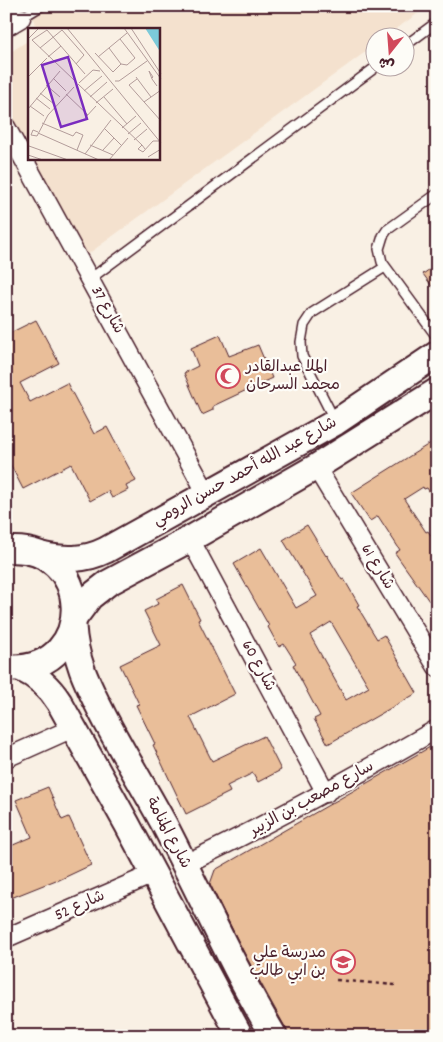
<svg xmlns="http://www.w3.org/2000/svg" width="443" height="1042" viewBox="0 0 443 1042" font-family="Dekko,'Playpen Sans Arabic',sans-serif">
  <rect width="100%" height="100%" fill="#f9f0e4"/>
  <filter id="ink" filterUnits="userSpaceOnUse"><feTurbulence type="fractalNoise" baseFrequency=".02" numOctaves="2"/><feDisplacementMap in="SourceGraphic" scale="10" xChannelSelector="R" yChannelSelector="G"/><feConvolveMatrix kernelMatrix="1 2 1 2 8 2 1 2 1" color-interpolation-filters="sRGB"/></filter>
  <g filter="url(#ink)">
    <!-- built -->
    <path fill="#f4e1ce" d="M26,6h402l-43,31 -9,1 -1,7 -295,215 -74,-139v-66l23,-15v119h130v-130h-121z"/>
    <!-- building -->
    <g fill="#e9be99" stroke="#4a1f2b" fill-rule="evenodd">
      <path d="M437,264v29l-14,-19z"/>
      <path d="M36,320l23,43 -39,20 10,19 37,-19 27,51 13,-7 29,54 -10,5 2,4 -16,8 -4,-7 -18,10 -19,-37 -48,25 -17,-33v-121z"/>
      <path d="M220,335l9,21 29,-11 14,33 -59,28v4l-11,5 -18,-42 14,-7 -7,-18z"/>
      <path d="M437,439v64l-10,-15 -3,1 -1,-2 -19,12 22,33 2,-1 9,13v52l-8,5 -34,-48 5,-3 -22,-34 -8,5 -19,-28z"/>
      <path d="M307,525l19,31 1,-1 15,25 2,-1 15,26 -2,1 20,33 7,-4 33,58 -89,51 -14,-25 6,-3 -27,-51 3,-2 -12,-19 -5,3 -11,-20 1,-1 -35,-62 27,-16 35,60 21,-12 -34,-56zM331,622l38,65 -23,13 -36,-65z"/>
      <path d="M183,585l17,34 -2,1 37,74 -45,23 22,44 52,-25 17,34 -23,12 -5,-9 -26,13 3,6 -44,22 -33,-69 2,-1 -19,-39 3,-1 -19,-39 41,-20 -17,-34 14,-7 -2,-5z"/>
      <path d="M437,743v293h-147l-47,-85 -33,-67 5,-14z"/>
      <path d="M48,787l14,33 7,-3 22,48 -34,16 -1,-1 -50,20v-52l26,-11 -16,-37z"/>
    </g>
    <g fill="none" stroke-linecap="round" stroke-linejoin="round">
      <defs>
        <g id="lane">
          <path d="M14,6l7,12 20,-12"/>
          <path d="M406,45l31,-23"/>
          <path d="M437,194l-50,36 -4,6 -4,13 3,13 55,75"/>
          <path d="M90,279l286,-212"/>
          <path d="M335,421l-33,-65 -1,-14 3,-17 8,-12 73,-46"/>
        </g>
        <g id="street">
          <path d="M6,27l15,-9"/>
          <path d="M6,127l201,367"/>
          <path d="M316,467l121,200"/>
          <path d="M190,539l136,254"/>
          <path d="M6,758l67,-30"/>
          <path d="M185,864c86,-41 169,-87 252,-135"/>
          <path d="M6,938l147,-64"/>
        </g>
        <g id="secondary">
          <path d="M6,550c88,-8 92,120 5,118"/>
          <path d="M41,555c23,5 43,6 65,-5l230,-128 101,-68"/>
          <path d="M75,617l15,-20 18,-14 82,-44 126,-72 121,-76"/>
          <path d="M73,626c2,35 15,59 30,89 19,37 41,72 61,109 37,71 69,144 110,212"/>
          <path d="M20,668c17,8 29,18 39,34l68,122 113,212"/>
        </g>
      </defs>
      <!-- lane casing -->
      <use href="#lane" stroke="#4a1f2b" stroke-width="12"/>
      <!-- street casing -->
      <use href="#street" stroke="#4a1f2b" stroke-width="21"/>
      <!-- secondary casing -->
      <use href="#secondary" stroke="#4a1f2b" stroke-width="29"/>
      <!-- path -->
      <path stroke="#4a1f2b" stroke-width="2.5" stroke-dasharray="4 4" stroke-linecap="butt" d="M336,980l59,5"/>
      <!-- lane -->
      <use href="#lane" stroke="#fdfcf7" stroke-width="9"/>
      <!-- street -->
      <use href="#street" stroke="#fdfcf7" stroke-width="18"/>
      <!-- secondary -->
      <use href="#secondary" stroke="#fdfcf7" stroke-width="25"/>
    </g>
  </g>
  <!-- icons -->
  <defs>
    <symbol id="mosque-ring" viewBox="-11 -11 22 22"><circle r="9.5" fill="#fdfcf7" stroke="#d1495b" stroke-width="1.5"/><path d="M3.5-4.9A6 6 0 1 0 3.5 4.9A5 5 0 1 1 3.5-4.9Z" fill="#d1495b"/></symbol>
    <symbol id="school-ring" viewBox="-11 -11 22 22"><circle r="9.5" fill="#fdfcf7" stroke="#d1495b" stroke-width="1.5"/><path d="M0-5L7-2L0 1L-7-2ZM-4 1L0 2.5L4 1V4Q0 6-4 4Z" fill="#d1495b"/></symbol>
  </defs>
  <g fill-rule="evenodd">
    <use href="#mosque-ring" x="214" y="362" width="28" height="28"/>
    <use href="#school-ring" x="329" y="948" width="28" height="28"/>
  </g>
  <g text-anchor="middle" dominant-baseline="central" stroke-width="4.5" stroke-linejoin="round" paint-order="stroke">
    <!-- street labels -->
    <g font-size="16" fill="#4a1f2b" stroke="#fdfcf7">
      <text transform="translate(107 310) rotate(61)">شارع 37</text>
      <text transform="translate(245 472) rotate(-29)">شارع عبد الله أحمد حسن الرومي</text>
      <text transform="translate(377 567) rotate(59)">شارع 61</text>
      <text transform="translate(258 666) rotate(62)">شارع 60</text>
      <text transform="translate(312 799) rotate(-29)">سارع مصعب بن الزبير</text>
      <text transform="translate(168 833) rotate(62)">شارع المنامة</text>
      <text transform="translate(80 906) rotate(-24)">شارع 52</text>
    </g>
    <!-- poi labels -->
    <g font-size="16" fill="#4a1f2b" stroke="#fdfcf7" text-anchor="start">
      <text x="246" y="367">الملا عبدالقادر<tspan x="246" dy="18">محمد السرحان</tspan></text>
      <text x="326" y="953" text-anchor="end">مدرسة علي<tspan x="326" dy="18">بن ابي طالب</tspan></text>
    </g>
  </g>
  <!-- overview -->
  <g transform="translate(28 28)">
    <rect width="132" height="132" fill="#f9f0e4"/>
    <path d="M117,0h15v24l-1,-2z" fill="#7ccad9"/>
    <path fill="none" stroke="#b39c9a" stroke-width="1" d="M39,0l94,115M96,0l37,51M103,0l30,46M0,11l11,-11M92,11l15,19 -8,7 -6,-1M4,12l15,-10 38,44M4,12l42,40M12,20l22,-18 22,25 -8,9M67,25l18,19 8,-8 -12,-16M20,29l13,-11M70,29l29,-24M0,49l19,-19M108,49l15,20M25,50l13,13M124,50l1,-1 -4,-6 3,8 5,7M109,51l-8,6 32,36M87,53h4l28,-20M51,55l14,-13 7,1M50,56l64,61M18,57l14,12M56,63l18,-15M12,65l14,11M38,66l22,21M62,69l17,-15M76,69l23,27M8,70l14,11M116,74l17,-12M68,75l17,-14M2,78l14,10M0,81l32,-38M57,90l11,-12M14,95l31,13M76,100l17,17M94,100l14,-12M10,104l-5,-2 -2,5 6,1 11,-21 26,-28M10,105l61,27M100,106l13,-11M45,108l3,-4 7,3 -6,15M106,112l13,-11M62,117l23,10M1,118l39,14M117,121l-3,-4 -4,4 5,3 10,-11h6M75,122l11,-12M57,126l26,-34M0,127l15,5M120,129l13,-8M81,132l19,-22"/>
    <path fill="#7b2cbf" fill-opacity="0.15" stroke="#7b2cbf" stroke-width="2.5" d="M40,29l19,62 -26,8 -19,-62z"/>
    <rect width="132" height="132" fill="none" stroke="#4a1f2b" stroke-width="2.5"/>
  </g>
  <!-- margin -->
  <rect width="443" height="1042" fill="none" stroke="#fdfcf7" stroke-width="25"/>
  <rect x="12" y="12" width="418" height="1017" fill="none" stroke="#4a1f2b" stroke-width="2" filter="url(#ink)"/>
  <!-- north arrow -->
  <g transform="translate(390 52) rotate(197)"><circle r="24" fill="#fdfcf7" stroke="#b5a4a5"/>
  <path d="M0-4L9 19L0 12L-9 19Z" fill="#d1495b"/>
  <text y="-8" font-size="14" font-weight="bold" text-anchor="middle" fill="#4a1f2b">ش</text>
  </g>
</svg>
